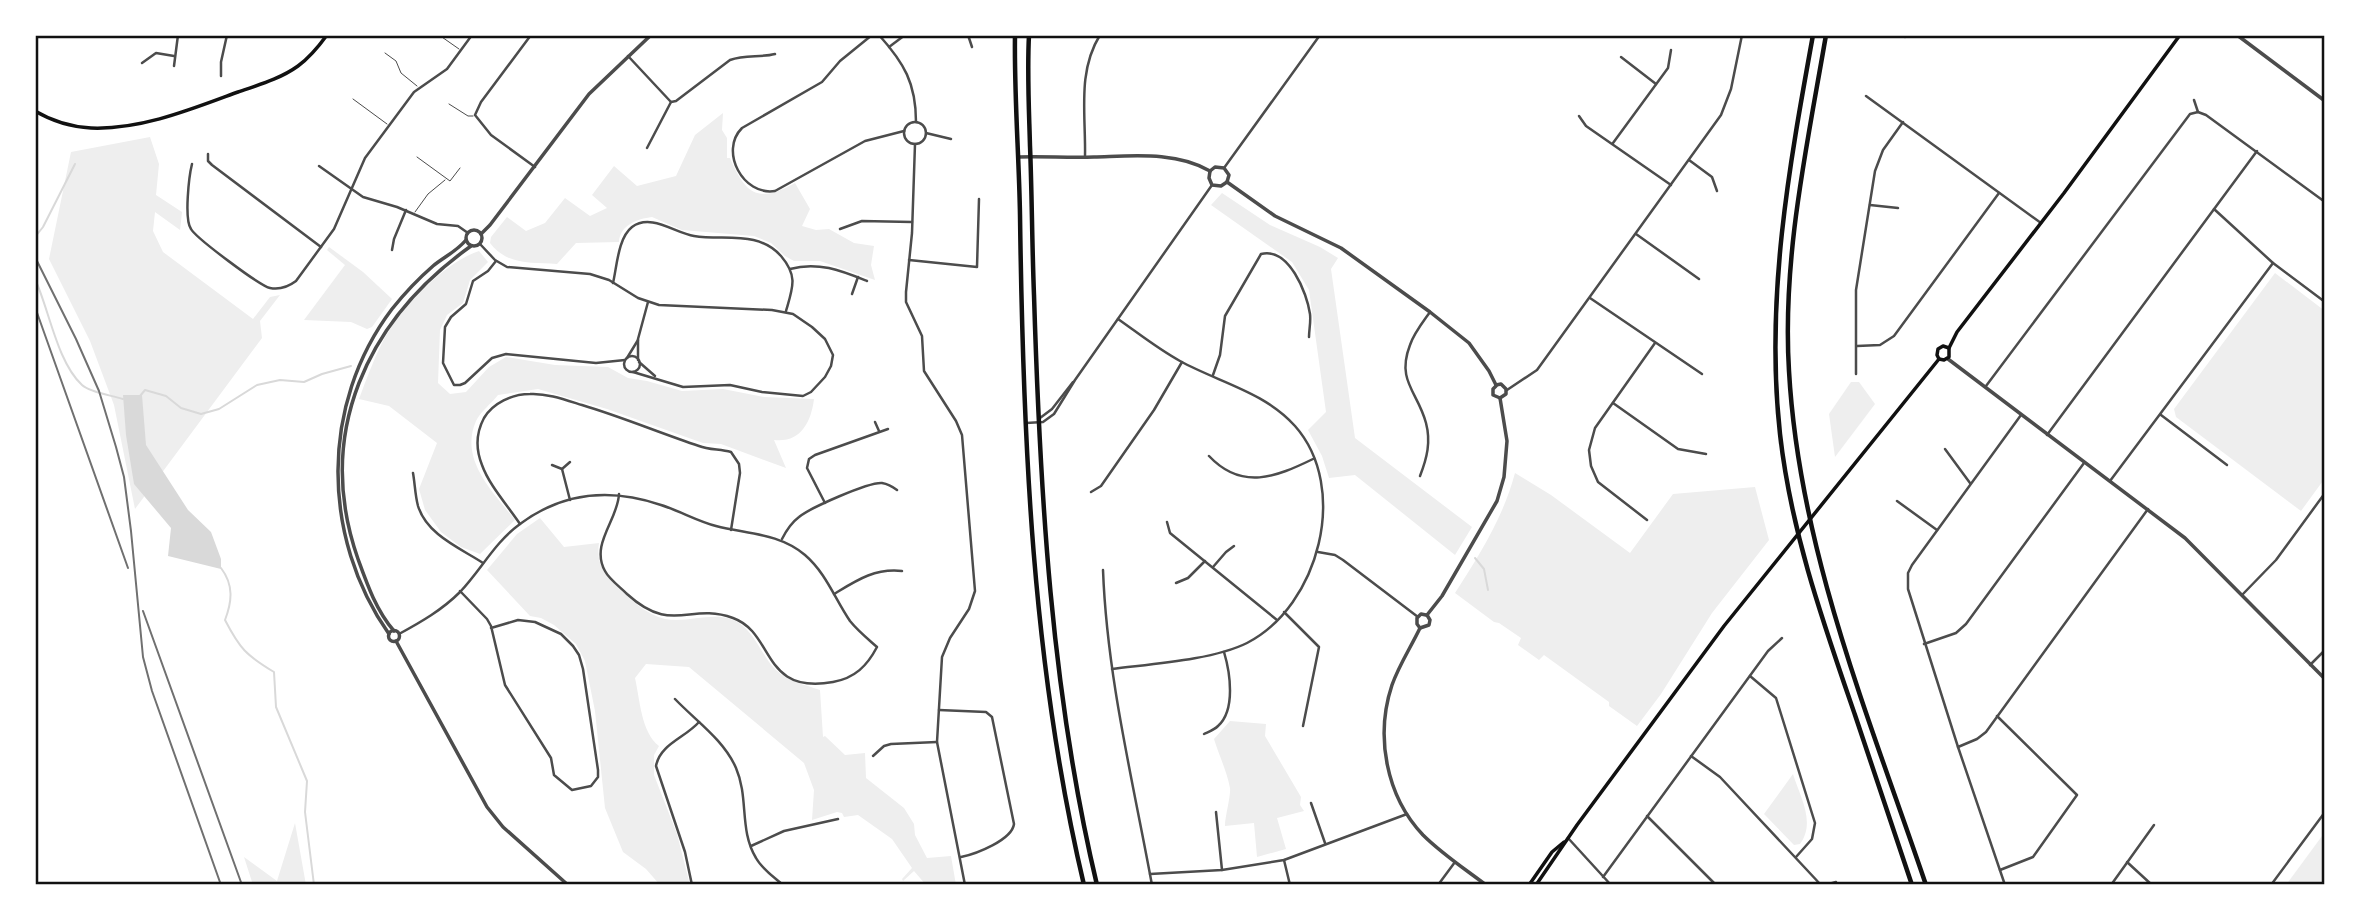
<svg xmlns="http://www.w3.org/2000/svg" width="2360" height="920" viewBox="0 0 2360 920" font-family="Cabin,sans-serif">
  <rect width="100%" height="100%" fill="#fff"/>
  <!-- green -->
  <g fill="#eee">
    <path d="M723,113l-1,17 5,8v20h3c16,38 29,45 65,25l15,26 -8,17 14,4 13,-1 25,14 20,3 -3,19 4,15 -55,-19h-26l-9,-5 -14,-13 -17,-7 -72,-6 -30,-13c-15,2 -32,8 -33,25l-43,1 -19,21c-26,-2 -49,2 -67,-21l1,-6 16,-20 19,14 19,-8 20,-25 25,18 17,-8 -15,-13 22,-29 23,20 39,-10 19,-41z"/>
    <path d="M150,137l9,27 -3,31 26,17 -2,18 -25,-18 -2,19 10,21 90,67 17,-22 10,-2 -20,26 2,17 -127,171 -21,-104 -24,-64 -41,-82 22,-107z"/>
    <path d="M1222,193l48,32 50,22 18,11 -7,11 24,169 117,89 -17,28 -100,-80 -26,3 -7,-22 -14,-26 18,-18 -17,-122 -17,-28 -81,-57z"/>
    <path d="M329,247l34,25 29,27 -20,28 -5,2 -16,-7 -47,-2 41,-55 -18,-15z"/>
    <path d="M479,251l9,11 -18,18 -7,23 -16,12 -7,15 -2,53 12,11 16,-2 23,-25 17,-10 49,8 53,2 20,11 19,3 35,10 41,-2 41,8 50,2c-3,24 -14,44 -40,41l12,28 -65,-24 -18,-1 -96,-34 -69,-20 -40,6c-6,8 -18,17 -22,26 -17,39 17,71 39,99l-35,34 -19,-7 -20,-15 -16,-22 -6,-21 18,-46 -48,-37 -30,-7c7,-19 14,-38 23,-56 16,-32 62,-81 97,-92z"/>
    <path d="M2275,273l50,38v167l-24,33 -125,-94 -2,-8z"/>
    <path d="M1851,382h8l16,22 -40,53 -6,-43z"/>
    <path d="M1515,473l36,22 79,58 43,-59 82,-7 14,53 -57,73 -51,81 -24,32 -28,-20v-4l-65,-47 -5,5 -21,-15 3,-7 -22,-15 -5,-1 -39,-29c25,-39 48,-75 60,-120z"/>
    <path d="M540,518l24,29 35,-4c-3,19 4,29 17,42 14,14 29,29 49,34 24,5 52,-10 74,4 17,11 23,34 37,47 11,11 30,15 44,20l3,47 2,-1 20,19 20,-2 1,25 38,30 10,16 1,11 12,23 24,-2 5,29h-30l-12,-14 -11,10 -1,-2 10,-11 -20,-29 -34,-24 -14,2 -2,-4 -5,-1 -25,8 2,-30 -10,-27 -115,-96 -43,-3 -11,14c5,22 6,54 24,68l-5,9v20l23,59 13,51h-30l-14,-16 -23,-17 -18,-44 -10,-97 -10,-50 -9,-17 -22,-19 -13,-7 -11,-2 -43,-46 30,-36z"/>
    <path d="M1230,721l36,3 -1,12 36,61 -1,8 4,6 -27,7 9,31 -29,8 -3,-34 -29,3c0,-10 6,-30 5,-38 -3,-16 -11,-33 -16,-49z"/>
    <path d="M1793,774c7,23 23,48 7,70l-6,1 -30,-31z"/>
    <path d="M295,823l11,62h-53l-9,-28 33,24z"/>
    <path d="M2325,832v53h-39z"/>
  </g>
  <!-- water -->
  <path fill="#d9d9d9" d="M123,395h19l4,50 42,65 23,22 10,27v10l-53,-13 3,-28 -37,-44 -8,-49z"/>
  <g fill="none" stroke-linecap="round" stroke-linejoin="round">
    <!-- stream -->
    <g stroke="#d9d9d9" stroke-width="2">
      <path d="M35,237l8,-10 32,-63"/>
      <path d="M35,279c14,30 22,83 47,106 9,8 29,10 41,14"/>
      <path d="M140,396l5,-6 21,6 15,12 20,6 18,-5 38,-24 23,-5 24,2 18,-8 29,-8"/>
      <path d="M1475,558l9,11 4,21"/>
      <path d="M221,568c13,17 11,34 4,52 15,29 21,35 49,52l2,35 31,74 -2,31 9,73"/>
    </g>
    <!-- service -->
    <g stroke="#4c4c4c" stroke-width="1">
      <path d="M439,35l20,14"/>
      <path d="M385,53l11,8 5,12 16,13"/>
      <path d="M353,99l34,25"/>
      <path d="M449,104l19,12h5"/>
      <path d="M417,157l33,24 10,-13"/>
      <path d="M415,212l13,-18 17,-14"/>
    </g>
    <!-- minor -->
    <g stroke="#4c4c4c" stroke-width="2.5">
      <path d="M531,35l-50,67 -6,13 16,20 44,32"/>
      <path d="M872,35l-32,26 -18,21 -80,46c-23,23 1,68 33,63l90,-50 39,-10"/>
      <path d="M879,35c25,28 37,48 37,87"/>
      <path d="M968,35l4,12"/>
      <path d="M1904,35l1,2"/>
      <path d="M889,47l16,-12"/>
      <path d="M628,56l43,46"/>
      <path d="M1621,57l35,27"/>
      <path d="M142,63l14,-10 18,3"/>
      <path d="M174,66l4,-31"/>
      <path d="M221,76v-14l6,-27"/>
      <path d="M1866,96l175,127"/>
      <path d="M2194,100l4,12"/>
      <path d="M1579,116l7,10 85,59"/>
      <circle cx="915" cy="133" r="11"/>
      <path d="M926,133l25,6"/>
      <path d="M1613,143l55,-75 3,-18"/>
      <path d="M915,144l-3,89 -6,59v10l16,34 2,35 32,50 6,14 13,156 -6,18 -19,29 -8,19 -5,85 28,143"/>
      <path d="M647,148l24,-46 5,-1 54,-41c15,-6 30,-2 45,-6"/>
      <path d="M208,154v7l4,4 109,82"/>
      <path d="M1085,157c1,-42 -8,-85 15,-122"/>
      <path d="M1689,160l23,17 5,14"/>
      <path d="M192,164c-3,12 -8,55 -1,65 5,9 69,57 79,59 10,2 18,-1 26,-7l38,-52 31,-71 49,-66 33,-23 25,-34"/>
      <path d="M319,166l44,31 34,10 40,17 21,2 10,7"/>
      <path d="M1224,168l96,-133"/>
      <path d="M1870,205l28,3"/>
      <path d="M2214,209l59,54 52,39"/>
      <path d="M840,229l22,-8 50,1"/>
      <path d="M1636,234l63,45"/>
      <path d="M480,244l15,16 12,7 83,7 19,6 29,18 21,7 113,5 21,4 19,13 13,12 8,16 -2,11 -6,11 -14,15 -8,4 -41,-4 -32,-7 -47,2 -50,-15"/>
      <path d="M392,250l2,-11 12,-29"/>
      <path d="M909,260l68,7 2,-68"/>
      <path d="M496,261l-8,10 -15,10 -7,23 -15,13 -6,10 -2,36 11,22h6l5,-2 27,-25 14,-4 90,9 29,-3"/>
      <path d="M790,269c28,-8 52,2 77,12"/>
      <path d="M613,283c4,-17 5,-45 19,-56 19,-14 43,6 62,9 30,5 64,-6 87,20 17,20 12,31 5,55"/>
      <path d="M852,294l6,-17"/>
      <path d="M1590,298l112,76"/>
      <path d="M1857,346l23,-1 14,-9 105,-143"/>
      <circle cx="632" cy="364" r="8"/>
      <path d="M627,358l11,-18"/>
      <path d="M638,360v-21l10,-37"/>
      <path d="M639,362l16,14"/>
      <path d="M1856,374v-84l19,-119 8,-21 20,-28"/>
      <path d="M1213,375l7,-20 5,-39 36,-62c28,-7 46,39 49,60 1,8 -1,16 -1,23"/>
      <path d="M1986,386l204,-272 8,-2 8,3 119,87"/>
      <path d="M1507,390l30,-20 184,-255 10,-26 11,-54"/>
      <path d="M1613,403l65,46 28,5"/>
      <path d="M2161,415l66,50"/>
      <path d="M1040,418l12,-9 21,-27"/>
      <path d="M875,422l4,9"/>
      <path d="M1026,423l17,-1 11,-8 21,-34 137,-195"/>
      <path d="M2047,435l210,-284"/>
      <path d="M1945,449l25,34"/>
      <path d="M1209,456c33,35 67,21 104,3"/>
      <path d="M552,465l10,4 8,31"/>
      <path d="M562,469l8,-7"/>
      <path d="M413,473c2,11 2,22 5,33 9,29 42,42 65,57"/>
      <path d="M1420,476c7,-18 11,-34 6,-53 -8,-31 -30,-42 -16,-78 4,-12 13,-23 20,-33"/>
      <path d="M2110,481l163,-218"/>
      <path d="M1091,492l10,-6 53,-76 28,-48"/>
      <path d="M1897,501l40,29"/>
      <path d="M825,503l-18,-35 2,-9 6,-4 73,-26"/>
      <path d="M1647,520l-49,-38 -7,-16 -2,-16 6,-22 60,-85"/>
      <path d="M1167,522l3,11 107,87"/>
      <path d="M520,524c-12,-18 -31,-39 -38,-59 -6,-15 -6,-32 2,-47 9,-15 28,-24 46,-24 17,-1 36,6 52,11 40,12 78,28 117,41 10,4 21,3 32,6l8,12 1,9 -9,57"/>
      <path d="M782,539c4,-8 9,-16 17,-22 11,-9 69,-35 83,-34 6,1 11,4 15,7"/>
      <path d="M1318,552l17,3 8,5 75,57"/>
      <path d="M1213,567l13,-15 8,-6"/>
      <path d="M1103,570c4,107 30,211 49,315"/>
      <path d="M1176,583l12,-5 17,-17"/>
      <path d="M460,591l27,28 4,7 14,59 46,73 3,17 18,15 19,-4 7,-9v-7l-15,-101 -4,-14 -6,-9 -12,-12 -26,-12 -17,-2 -27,8"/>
      <path d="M834,594c23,-14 41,-26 68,-23"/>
      <path d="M2242,595l34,-35 49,-67"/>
      <path d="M1284,612l35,35 -16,79"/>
      <path d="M399,634c22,-12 43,-24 61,-42 21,-22 35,-50 60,-68 43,-32 91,-36 141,-19 19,6 36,16 55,21 31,8 63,7 89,29 21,18 30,44 45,66 8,10 18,18 27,26 -10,19 -22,31 -44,35 -72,13 -58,-49 -100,-64 -44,-16 -61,17 -106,-24 -7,-7 -18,-15 -22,-23 -15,-27 13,-51 14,-77"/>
      <path d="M1924,644l32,-11 10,-9 118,-161"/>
      <path d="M2310,665l15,-15"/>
      <path d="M1112,669c39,-5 101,-9 135,-26 72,-37 103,-155 48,-217 -30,-34 -77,-44 -115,-65 -22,-12 -42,-28 -62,-42"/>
      <path d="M1750,676l26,22 39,125 -3,16 -16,18"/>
      <path d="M675,699c21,22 49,41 61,69 13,30 3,62 20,90 6,11 18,19 27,27"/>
      <path d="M939,710l47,2 6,5 22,107c-2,16 -38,30 -53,33"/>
      <path d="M1997,716l80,79 -44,62 -33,13"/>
      <path d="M1204,734c4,-2 10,-4 14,-8 18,-16 12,-54 6,-74"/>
      <path d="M1958,747l19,-8 9,-7 162,-223"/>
      <path d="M873,756l11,-10 7,-2 46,-2"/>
      <path d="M1691,756l29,21 101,108"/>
      <path d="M1311,803l14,40"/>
      <path d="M1216,812l6,58"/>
      <path d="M1647,816l69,69"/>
      <path d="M1568,838l43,47"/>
      <path d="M751,846l33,-15 54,-12"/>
      <path d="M1284,860l6,25"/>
      <path d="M2127,862l25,23"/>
      <path d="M1150,874l72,-4 62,-10 123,-46"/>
      <path d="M1603,877l165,-226 14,-13"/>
      <path d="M692,885l-7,-33 -29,-86c4,-22 29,-28 43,-44"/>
      <path d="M1438,885l17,-23"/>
      <path d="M1825,885l11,-3"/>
      <path d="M2005,885l-47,-138 -50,-158v-16l4,-8 109,-150"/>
      <path d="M2111,885l43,-60"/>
      <path d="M2271,885l54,-73"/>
    </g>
    <!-- tertiary -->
    <g stroke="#4c4c4c" stroke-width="3.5">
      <path d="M2237,35l88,66"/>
      <path d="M1018,157c25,-1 50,1 76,0 38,-1 82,-6 116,14"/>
      <path d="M1210,171l-1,7 3,7 9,1 6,-4"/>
      <path d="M1210,171l5,-4 9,1 5,7 -2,7"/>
      <path d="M1227,182l48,34 66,32 89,64 39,31 20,28 7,14"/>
      <circle cx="474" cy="238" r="8"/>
      <path d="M481,234l9,-9 99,-131 62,-59"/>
      <path d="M1948,359l237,179 140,141"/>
      <path d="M1496,385l5,-1 5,5v5l-6,4"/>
      <path d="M1496,386l-3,3v6l7,3"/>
      <path d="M1427,615l15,-19 55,-95 7,-24 3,-36 -7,-43"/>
      <path d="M1420,628c-9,19 -21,37 -28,57 -17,51 -6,111 31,150 19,19 42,34 63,50"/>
      <path d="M1420,628l-3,-4v-6l4,-4 5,1"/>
      <path d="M1420,628l9,-3 1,-5 -3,-5"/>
      <circle cx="394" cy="636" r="5.5"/>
      <path d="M394,631c-18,-21 -27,-47 -36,-72 -44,-126 9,-239 113,-313"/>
      <path d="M389,634c-68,-97 -69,-230 3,-325 12,-15 26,-30 41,-43 11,-9 24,-15 33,-26"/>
      <path d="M396,641l91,166 16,20 65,58"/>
    </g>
    <!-- secondary -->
    <g stroke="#111" stroke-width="3.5">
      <path d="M35,111c17,10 37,16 56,17 50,2 101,-19 147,-36 20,-7 42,-13 60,-26 11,-8 21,-20 29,-31"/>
      <path d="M1939,359l5,1 5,-3v-9l8,-16 107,-139 116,-158"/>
      <path d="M1939,359l-2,-4 1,-6 5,-3 6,2"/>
      <path d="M1529,885l23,-33 12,-10"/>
      <path d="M1536,885l41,-60 147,-199 215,-267"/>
    </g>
    <!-- trunk -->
    <g stroke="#111" stroke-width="4.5">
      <path d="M1015,35c-1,60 4,120 5,180 3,224 12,451 64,670"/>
      <path d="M1029,35c-2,37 0,74 1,111 2,50 2,99 4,149 6,198 17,397 63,590"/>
    </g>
    <!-- motorway -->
    <g stroke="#111" stroke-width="4.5">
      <path d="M1813,35c-24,132 -48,264 -33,399 11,98 43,188 75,281 19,56 38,113 57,170"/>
      <path d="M1826,35c-19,111 -44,223 -37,336 10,179 80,346 137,514"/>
    </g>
    <!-- rail -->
    <g stroke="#707070" stroke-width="2">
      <path d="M35,257l41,82 23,52 17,56 8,30 7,54 12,126 9,34 69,194"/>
      <path d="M35,307l93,261"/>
      <path d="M143,611l99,274"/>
    </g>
  </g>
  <!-- border -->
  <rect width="2360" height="920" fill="none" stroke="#ffffff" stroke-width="74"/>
  <rect x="37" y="37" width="2286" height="846" fill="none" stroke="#111" stroke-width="2.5"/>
</svg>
